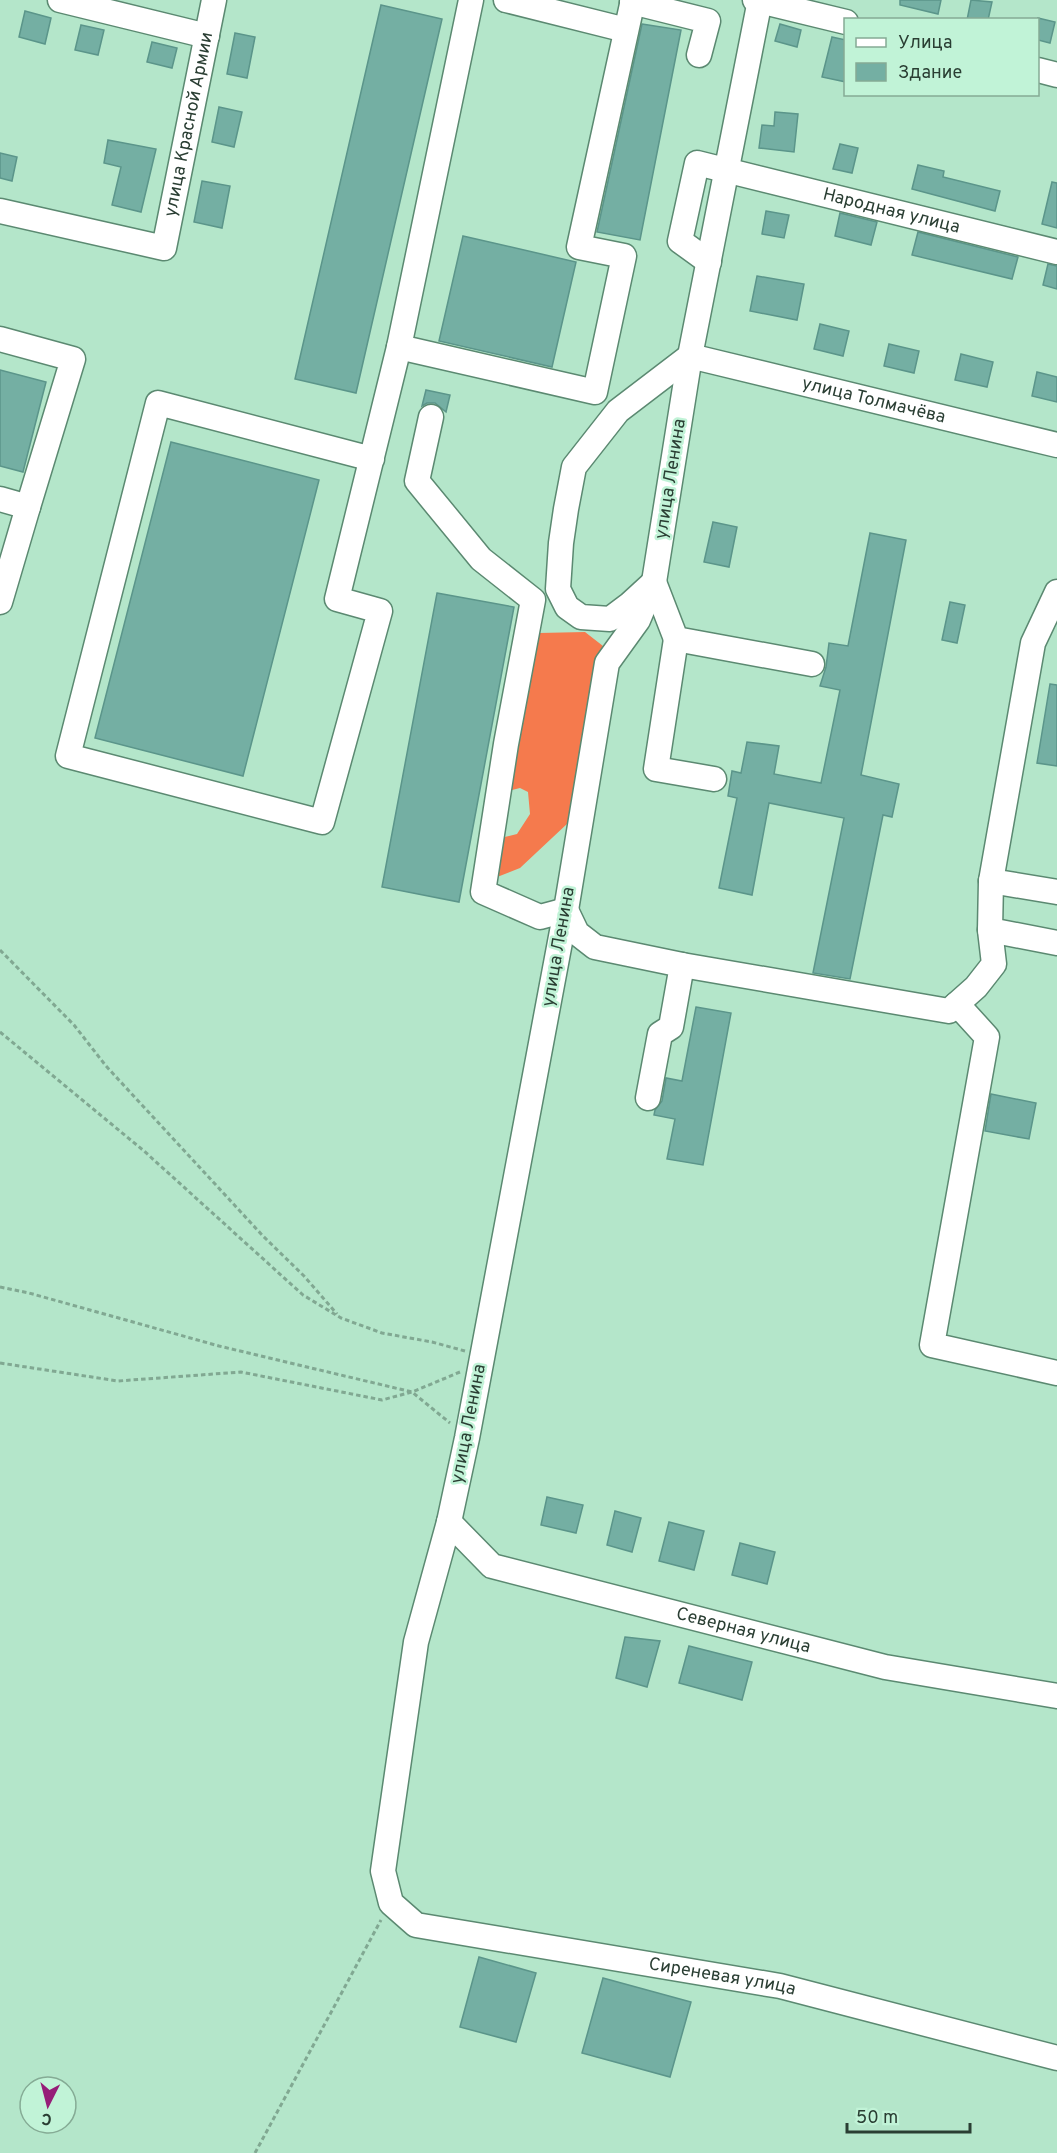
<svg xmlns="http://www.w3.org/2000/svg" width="1057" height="2153" viewBox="0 0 1057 2153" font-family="Overpass,sans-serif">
  <rect width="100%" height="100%" fill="#b4e6ca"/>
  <!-- forest -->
  <path fill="#f57a4d" d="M585,632l18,14 -24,153 -11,24 -48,45 -28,11 4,-40 21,-5 13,-20 -2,-22 -8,-4 -16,4 25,-156 10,-3z"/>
  <!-- building -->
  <g fill="#74afa3" stroke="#5b958a" stroke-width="1.5">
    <path d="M900,0h41l-3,14 -38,-9z"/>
    <path d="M971,0l21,2 -4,18h-21z"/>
    <path d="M381,5l61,14 -86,374 -61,-14z"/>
    <path d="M25,11l26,7 -6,26 -26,-7z"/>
    <path d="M1038,18l17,4 -5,21 -12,-3z"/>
    <path d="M642,24l39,6 -41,210 -43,-8z"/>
    <path d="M780,24l21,6 -4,17 -22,-6z"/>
    <path d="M81,25l23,5 -6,25 -23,-5z"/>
    <path d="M235,33l20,4 -8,41 -20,-4z"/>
    <path d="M832,37l14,3v42l-24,-5z"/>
    <path d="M152,42l25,6 -5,20 -25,-6z"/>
    <path d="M219,107l23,5 -8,35 -22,-5z"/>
    <path d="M775,112l23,2 -4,38 -35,-4 3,-23 12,1z"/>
    <path d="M108,140l48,9 -15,63 -29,-7 9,-38 -17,-4z"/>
    <path d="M840,144l18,4 -6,25 -19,-4z"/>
    <path d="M0,153l17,4 -5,24 -12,-3z"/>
    <path d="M918,165l26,6 -1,6 57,14 -5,20 -83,-22z"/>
    <path d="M202,181l28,5 -8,42 -28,-6z"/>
    <path d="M1052,182l5,1v45l-15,-4z"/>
    <path d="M766,211l23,4 -5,23 -22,-4z"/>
    <path d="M840,213l37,9 -6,23 -36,-9z"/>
    <path d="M918,232l100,25 -6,22 -100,-24z"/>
    <path d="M463,236l113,26 -24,105 -113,-26z"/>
    <path d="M1048,264l9,2v23l-14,-4z"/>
    <path d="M757,276l47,8 -7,36 -47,-9z"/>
    <path d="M820,324l29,7 -6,25 -29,-7z"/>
    <path d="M889,344l30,7 -5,22 -30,-7z"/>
    <path d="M961,354l32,8 -6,25 -32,-7z"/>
    <path d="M0,370l46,12 -23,90 -23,-6z"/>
    <path d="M1037,372l20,5v25l-25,-6z"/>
    <path d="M426,390l24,5 -4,17 -11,-9h-8l-5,3z"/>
    <path d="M171,442l148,38 -76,296 -148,-38z"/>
    <path d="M713,522l24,5 -8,40 -25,-5z"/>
    <path d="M870,533l36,7 -45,235 38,9 -7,33 -9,-2 -33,164 -37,-6 31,-155 -75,-15 -17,92 -33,-7 18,-90 -9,-2 4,-25 9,2 6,-31 32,4 -5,28 47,9 19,-93 -20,-4 6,-19 3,-24 19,3z"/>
    <path d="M437,593l77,14 -55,295 -77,-15z"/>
    <path d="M950,602l15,3 -8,38 -15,-3z"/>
    <path d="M1050,684l7,1v81l-20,-3z"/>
    <path d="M696,1007l35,6 -28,152 -36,-6 8,-40 -21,-4 1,-5 7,-9 4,-23 16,3z"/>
    <path d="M991,1094l45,9 -7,36 -44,-8z"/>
    <path d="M547,1497l36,8 -7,28 -35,-8z"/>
    <path d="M615,1511l26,7 -9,34 -25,-7z"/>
    <path d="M669,1522l35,9 -10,39 -35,-9z"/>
    <path d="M740,1543l35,9 -8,32 -35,-9z"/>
    <path d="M625,1637l35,4 -13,46 -31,-9z"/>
    <path d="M689,1646l63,16 -10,38 -63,-17z"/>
    <path d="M479,1957l57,16 -20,69 -56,-15z"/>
    <path d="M603,1978l88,24 -21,75 -88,-24z"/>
  </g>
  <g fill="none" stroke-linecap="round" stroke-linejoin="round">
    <defs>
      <g id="minor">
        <path d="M60,0l147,36"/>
        <path d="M471,0l-72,347 196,45 29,-136 -45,-9 54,-247"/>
        <path d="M506,0l120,30"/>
        <path d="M755,0l91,22"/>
        <path id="s1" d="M760,0l-70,356 -36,226 -16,38 -31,43 -41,247 -99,528 -18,84 -33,120 -33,229 8,32 25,22 364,61 277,72"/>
        <path d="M632,2l76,19 -9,34"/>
        <path d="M1038,70l19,5"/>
        <path id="s2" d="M0,211l164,37 50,-248"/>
        <path id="s3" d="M709,262l-29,-21 17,-78 360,89"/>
        <path d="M0,339l73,20 -45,148 -28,-8"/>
        <path d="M690,356l-72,55 -44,56 -8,42 -5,34 -3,46 9,18 14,10 29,2 20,-15 24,-22 22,57 136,25"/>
        <path id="s4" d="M690,356l367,89"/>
        <path d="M431,417l-14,64 64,78 52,41 -27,144 -23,148 57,25 26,-7 11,23 18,14 87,18 -11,62 -11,7 -12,64"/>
        <path d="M372,459l-214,-56 -90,353 254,66 58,-211 -43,-12 62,-252"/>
        <path d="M1057,592l-24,51 -42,238 -1,49 67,13"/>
        <path d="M0,602l28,-95"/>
        <path d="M676,639l-20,130 58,10"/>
        <path d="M991,881l66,11"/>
        <path d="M682,965l267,46 27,-24 18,-23 -4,-34"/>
        <path d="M957,1004l30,33 -55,308 125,28"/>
        <path id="s5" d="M449,1522l43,44 393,101 172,29"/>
      </g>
    </defs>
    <!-- minor casing -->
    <use href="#minor" stroke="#5b8971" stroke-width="27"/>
    <!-- path -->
    <g stroke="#81a892" stroke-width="3" stroke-dasharray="4.5 3" stroke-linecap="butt">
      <path d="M0,950l74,75 32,41 157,170 41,40 33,38"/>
      <path d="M0,1032l144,119 159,144 38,23 41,15 50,9 33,9"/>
      <path d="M0,1287l29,6 190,53 193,46 38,31"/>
      <path d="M0,1363l118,18 123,-9 141,28 30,-8 48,-20"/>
      <path d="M255,2153l126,-233"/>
    </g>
    <!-- minor -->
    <use href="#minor" stroke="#fff" stroke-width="24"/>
  </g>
  <g text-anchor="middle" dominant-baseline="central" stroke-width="5" stroke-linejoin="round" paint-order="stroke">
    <!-- street labels -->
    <g font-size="18" fill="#2a3e33" stroke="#c1f3d7">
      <text stroke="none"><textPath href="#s2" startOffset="294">улица Красной Армии</textPath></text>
      <text stroke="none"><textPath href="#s3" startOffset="316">Народная улица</textPath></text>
      <text stroke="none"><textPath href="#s4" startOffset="189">улица Толмачёва</textPath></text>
      <text transform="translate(671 479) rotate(-81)">улица Ленина</text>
      <text transform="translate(559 947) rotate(-80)">улица Ленина</text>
      <text transform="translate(469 1424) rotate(-79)">улица Ленина</text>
      <text stroke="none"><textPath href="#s5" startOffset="321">Северная улица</textPath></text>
      <text stroke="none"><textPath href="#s1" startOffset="2292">Сиреневая улица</textPath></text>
    </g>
  </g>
  <!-- legend -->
  <rect x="844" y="18" width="195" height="78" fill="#c1f3d7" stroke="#85ab95" stroke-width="1.5"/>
  <rect x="856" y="38" width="30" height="9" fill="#ffffff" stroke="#85ab95" stroke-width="1.5"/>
  <text x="898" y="48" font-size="18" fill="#2a3e33">Улица</text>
  <rect x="856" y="63" width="30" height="18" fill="#74afa3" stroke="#85ab95" stroke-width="1.5"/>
  <text x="898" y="78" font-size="18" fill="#2a3e33">Здание</text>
  <!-- north arrow -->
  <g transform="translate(48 2105) rotate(186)"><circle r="28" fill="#c1f3d7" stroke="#85ab95" stroke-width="1.5"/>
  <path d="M0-4.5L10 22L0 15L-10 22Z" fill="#961d78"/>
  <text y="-9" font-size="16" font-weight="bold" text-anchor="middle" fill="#2a3e33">С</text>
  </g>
  <!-- scale -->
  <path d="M847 2123v9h123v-9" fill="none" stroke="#2a3e33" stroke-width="3"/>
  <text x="856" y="2123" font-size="18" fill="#2a3e33" stroke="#c1f3d7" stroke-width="4.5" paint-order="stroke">50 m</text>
</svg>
